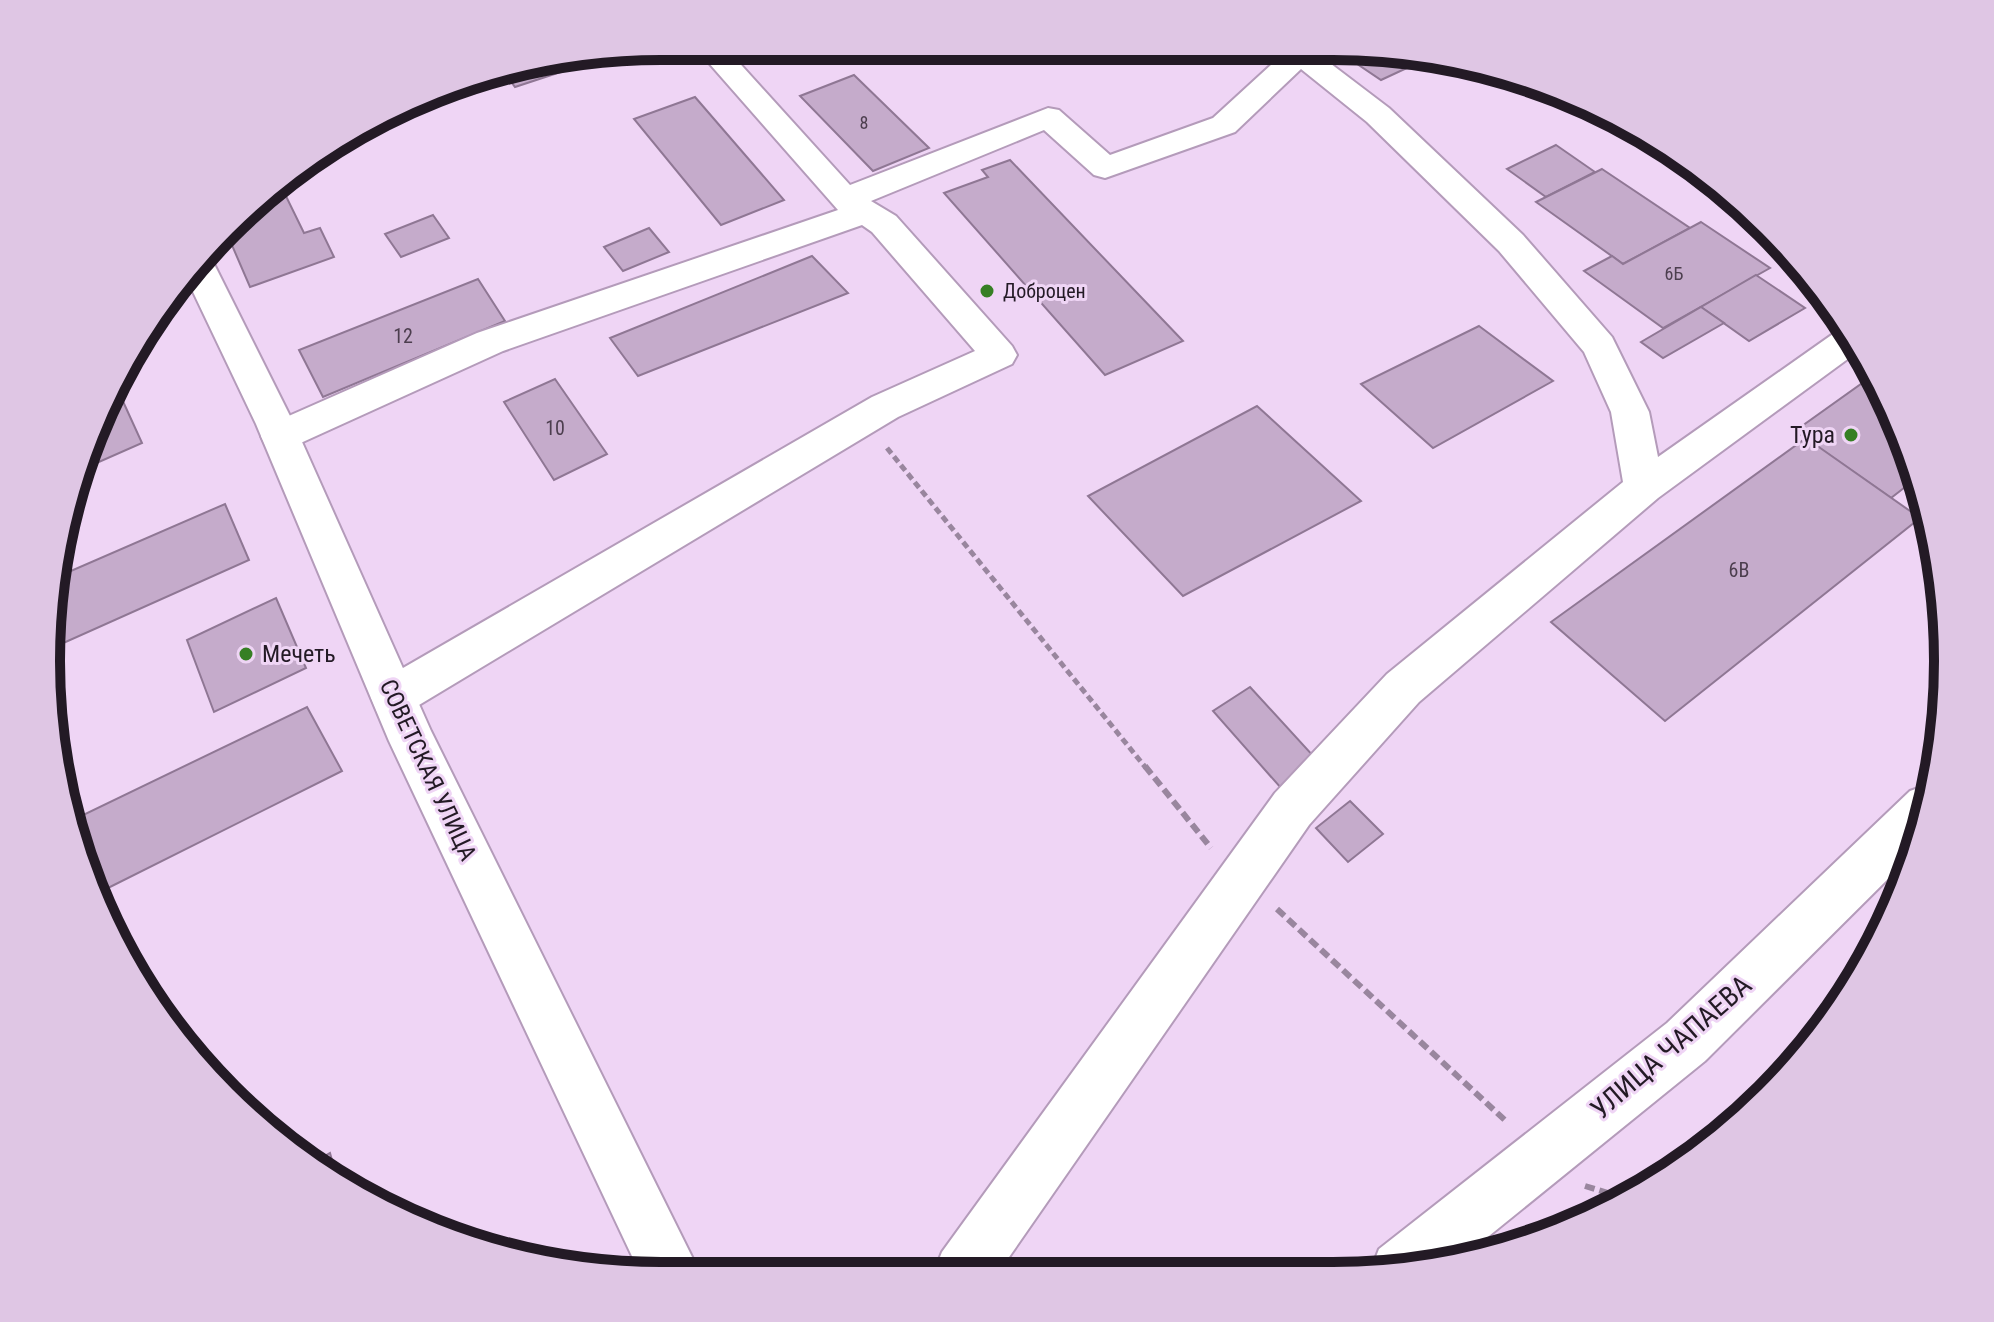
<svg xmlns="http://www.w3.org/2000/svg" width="1994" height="1322" viewBox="0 0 1994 1322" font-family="'Roboto Condensed',sans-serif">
  <rect width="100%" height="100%" fill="#efd5f5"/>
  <!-- building -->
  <g fill="#c5abcb" stroke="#8f7794" stroke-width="2">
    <path d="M1338,51h73l13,9 -43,20z"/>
    <path d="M584,59l4,4 -73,24 -11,-15z"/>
    <path d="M854,75l75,73 -56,23 -73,-75z"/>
    <path d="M695,97l89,103 -63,25 -87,-106z"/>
    <path d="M1575,100l30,9 137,93z"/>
    <path d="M1556,145l39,27 -49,25 -39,-28z"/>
    <path d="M1010,160l173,181 -78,34 -161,-182 44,-16 -6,-7z"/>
    <path d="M1602,169l88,59 -67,36 -87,-62z"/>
    <path d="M281,186l23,47 16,-5 14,29 -84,30 -22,-51z"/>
    <path d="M433,215l16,23 -48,19 -16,-23z"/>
    <path d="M1701,222l69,46 -107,60 -79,-57 28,-15 11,8z"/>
    <path d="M649,228l20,24 -46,19 -19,-24z"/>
    <path d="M812,256l36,37 -210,83 -28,-38z"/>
    <path d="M1756,275l49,33 -56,33 -48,-34z"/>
    <path d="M478,279l27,42 -182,76 -24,-47z"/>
    <path d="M1701,307l23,16 -61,35 -22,-16z"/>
    <path d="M1479,326l74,55 -120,67 -72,-64z"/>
    <path d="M1875,374l10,15 33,88 -27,21 -96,-67z"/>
    <path d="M555,379l52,75 -53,26 -50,-78z"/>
    <path d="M121,397l21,46 -59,26 10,-43 12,-22z"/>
    <path d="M1257,406l104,95 -178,95 -95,-100z"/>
    <path d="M1806,438l114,80 -255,203 -114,-99z"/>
    <path d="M225,504l24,56 -199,89 -3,-29 10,-43z"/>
    <path d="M276,598l30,70 -92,44 -27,-72z"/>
    <path d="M1250,687l76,83 -38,26 -75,-85z"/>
    <path d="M307,707l35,64 -240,120 -21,-75z"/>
    <path d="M1350,801l33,33 -35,28 -32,-34z"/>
    <path d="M83,825l16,53 -7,3 -21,-50z"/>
    <path d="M330,1153l7,25 -23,-16z"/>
  </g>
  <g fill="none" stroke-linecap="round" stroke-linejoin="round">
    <defs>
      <path id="minor" d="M694,46h30l126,139 198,-77 11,2 51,45 103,-37 70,-64 -2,-4 33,1 75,57 134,127 89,102 37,75 9,45 175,-123 15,-3 12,19 -202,148 -239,204 -110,123 -311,448 -64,-1 8,-20 333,-459 112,-119 236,-192 -12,-70 -27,-60 -85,-101 -132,-129 -66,-53 -66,63 -130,46 -11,-3 -50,-45 -173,71 25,15 116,130 5,9 -5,9 -114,53 -489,294 -16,6 -16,-6 -6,-14 6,-14 495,-286 103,-46 -103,-119 -10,-7 -359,126 -209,95 -14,5 -14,-5 -5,-10 5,-10 211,-93 361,-123z"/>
      <g id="major">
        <path d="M207,255l7,9 80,160 137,307 268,540h-60l-250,-530 -133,-317 -71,-149z"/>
        <path d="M1927,785l5,2 -14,62 -213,212 -247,200 -85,14 -2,-5 8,-21 288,-226 243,-232z"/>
      </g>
    </defs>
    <!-- minor casing -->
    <use href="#minor" stroke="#b49bba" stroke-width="4"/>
    <!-- major casing -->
    <use href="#major" stroke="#b49bba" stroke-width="4"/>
    <!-- path-far1 -->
    <path stroke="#99869e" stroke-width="5" stroke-dasharray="7 4" stroke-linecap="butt" d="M887,448l259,320"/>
    <!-- path -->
    <g stroke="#99869e" stroke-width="6" stroke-dasharray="10 5" stroke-linecap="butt">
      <path d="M1145,766l66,82"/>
      <path d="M1277,909l230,213"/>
      <path d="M1585,1186l42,13"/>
    </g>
    <!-- minor -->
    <use href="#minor" fill="#fff" fill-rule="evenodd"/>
    <!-- major -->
    <use href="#major" fill="#fff" fill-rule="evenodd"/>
  </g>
  <!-- markers -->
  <g fill="#367f24" stroke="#efd5f5" stroke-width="3">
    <circle cx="987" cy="291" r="8"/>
    <circle cx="1851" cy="435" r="8"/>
    <circle cx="246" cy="654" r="8"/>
  </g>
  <g text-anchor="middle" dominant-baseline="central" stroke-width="6" stroke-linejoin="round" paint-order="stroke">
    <!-- far-number labels -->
    <g font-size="18" fill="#4c3e4e">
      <text x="864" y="122">8</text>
      <text x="1674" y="273">6Б</text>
    </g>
    <!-- far-poi labels -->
    <g font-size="20" fill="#231a25" stroke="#efd5f5" text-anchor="start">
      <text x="1003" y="291">Доброцен</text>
    </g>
    <!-- number labels -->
    <g font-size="20" fill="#4c3e4e">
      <text x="403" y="336">12</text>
      <text x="555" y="428">10</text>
      <text x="1739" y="570">6В</text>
    </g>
    <!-- poi labels -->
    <g font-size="24" fill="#231a25" stroke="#efd5f5" text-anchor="end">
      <text x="1835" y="435">Тура</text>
      <text x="262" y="654" text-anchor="start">Мечеть</text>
    </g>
    <!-- street labels -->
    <g font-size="24" fill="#231a25" stroke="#efd5f5">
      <text transform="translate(428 770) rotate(65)">СОВЕТСКАЯ УЛИЦА</text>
    </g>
    <!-- near-street labels -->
    <g font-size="28" fill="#231a25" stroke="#efd5f5">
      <text transform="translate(1671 1047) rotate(-41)">УЛИЦА ЧАПАЕВА</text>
    </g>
  </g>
  <!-- crop -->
  <path d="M0 0H1994V1322H0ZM661 60H1333A601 601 0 0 1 1934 661V661A601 601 0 0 1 1333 1262H661A601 601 0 0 1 60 661V661A601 601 0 0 1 661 60Z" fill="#dfc6e4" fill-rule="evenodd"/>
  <path fill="none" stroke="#231a25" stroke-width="10" d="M661 60H1333A601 601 0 0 1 1934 661V661A601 601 0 0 1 1333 1262H661A601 601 0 0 1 60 661V661A601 601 0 0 1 661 60Z"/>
</svg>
